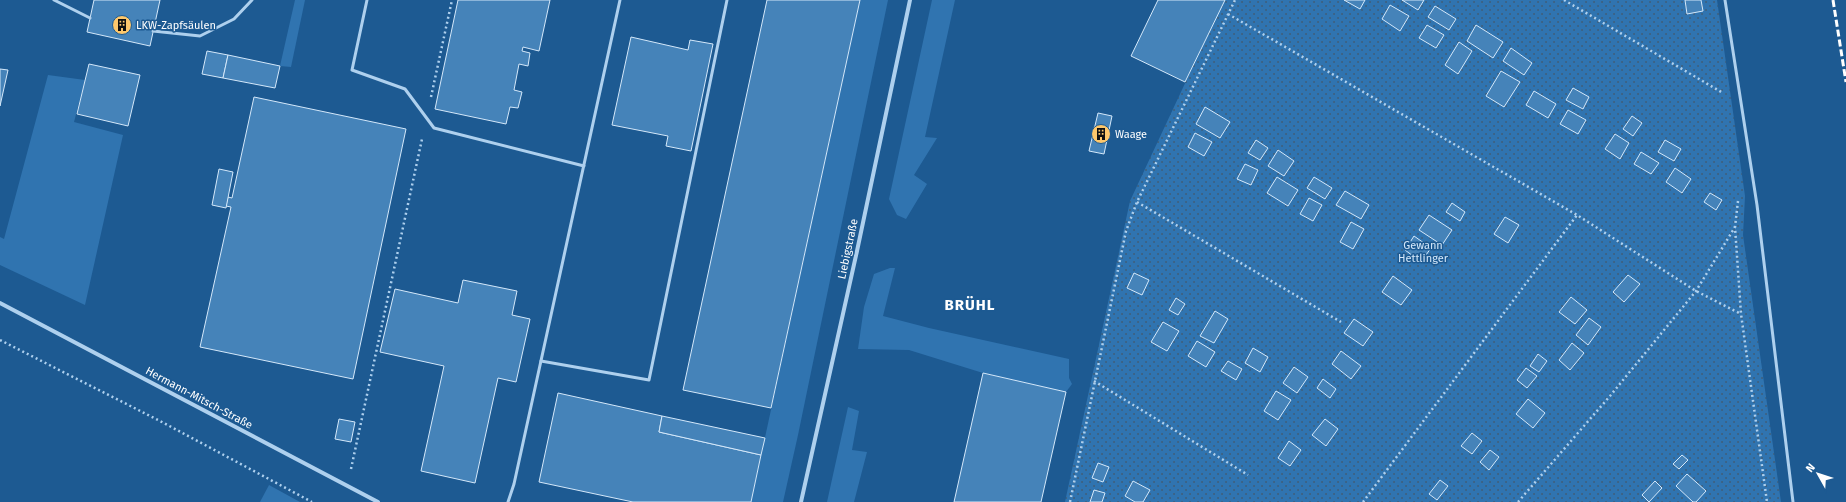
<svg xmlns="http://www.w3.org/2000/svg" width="1846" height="502" viewBox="0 0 1846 502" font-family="'Fira Sans',sans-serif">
  <defs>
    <pattern id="garden-dots" width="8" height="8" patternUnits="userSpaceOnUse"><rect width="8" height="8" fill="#3074b0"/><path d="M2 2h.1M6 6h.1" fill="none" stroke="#3f5e79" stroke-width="1.8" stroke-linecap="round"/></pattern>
  </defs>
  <rect width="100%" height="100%" fill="#1d5a92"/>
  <!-- grass -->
  <g fill="#3074b0">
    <path d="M295,0h10l-14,67 -11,-1z"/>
    <path d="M860,0h28l-90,435 -15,67h-32z"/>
    <path d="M932,0h23l-30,137 12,1 -23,37 13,9 -21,35 -9,-4 -8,-16z"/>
    <path d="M48,75l37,5 -11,42 49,13 -38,170 -85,-40v-28l4,2z"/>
    <path d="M890,268h5l-12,48 46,12 140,31v19l3,6 -6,8 -83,-19 -74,-23 -51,-1 6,-42 10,-33z"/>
    <path d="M848,407l11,4 -7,39 15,2 -13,50h-27z"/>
    <path d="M269,485l31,17h-40z"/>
  </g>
  <!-- garden -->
  <path fill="url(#garden-dots)" d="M1224,0h493l28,196 -2,39 38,267h-716l65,-301z"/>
  <!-- building -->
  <g fill="#4583b9" stroke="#d4e8fa">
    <path d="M94,0h66l-10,46 -63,-14z"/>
    <path d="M458,0h92l-11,51 -16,-4 -1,4 8,2 -2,13 -9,-2 -5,26 8,2 -4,16 -8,-1 -4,17 -71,-15z"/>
    <path d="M767,0h93l-89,408 -88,-18z"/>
    <path d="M1158,0h67l-40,82 -54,-26z"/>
    <path d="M1344,0h21l-5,9z"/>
    <path d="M1402,0h22l-6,10z"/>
    <path d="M1685,0h16l2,11 -16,3z"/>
    <path d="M1390,5l19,11 -9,15 -18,-12z"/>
    <path d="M1435,6l21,13 -7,11 -21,-13z"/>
    <path d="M1427,25l17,10 -8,13 -17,-10z"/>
    <path d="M1476,25l27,17 -10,16 -26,-17z"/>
    <path d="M631,37l57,13 2,-10 23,4 -22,107 -25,-5 2,-10 -56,-11z"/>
    <path d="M1459,42l13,9 -14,23 -13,-9z"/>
    <path d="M1511,48l21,15 -8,12 -21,-14z"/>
    <path d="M207,51l21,4 -5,23 -21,-4z"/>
    <path d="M228,55l52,11 -5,22 -52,-10z"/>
    <path d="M89,64l51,11 -12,51 -51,-12z"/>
    <path d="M0,69l8,1 -8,36z"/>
    <path d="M1501,71l19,11 -16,25 -18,-11z"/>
    <path d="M1573,88l16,9 -6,12 -17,-9z"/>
    <path d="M1534,91l22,13 -8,14 -22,-13z"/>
    <path d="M254,97l152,32 -53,250 -153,-32 31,-140 -5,-1 2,-9 4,1z"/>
    <path d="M1205,107l25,15 -10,16 -24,-14z"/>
    <path d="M1568,110l18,10 -8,14 -18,-10z"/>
    <path d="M1098,113l14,3 -8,38 -15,-3z"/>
    <path d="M1632,116l10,7 -9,13 -10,-7z"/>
    <path d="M1195,133l17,9 -8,14 -16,-9z"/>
    <path d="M1615,134l14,9 -9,16 -15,-10z"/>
    <path d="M1256,140l12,8 -8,12 -12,-7z"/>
    <path d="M1665,140l16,9 -7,12 -16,-9z"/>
    <path d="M1278,150l16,11 -10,15 -16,-10z"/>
    <path d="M1641,152l18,11 -8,11 -17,-10z"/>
    <path d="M1245,164l13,6 -7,15 -14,-6z"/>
    <path d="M1675,168l16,11 -9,14 -16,-11z"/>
    <path d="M219,169l14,3 -7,36 -14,-3z"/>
    <path d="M1277,177l21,13 -10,16 -21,-13z"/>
    <path d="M1314,177l18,11 -7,11 -18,-11z"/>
    <path d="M1345,191l24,14 -8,14 -25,-14z"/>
    <path d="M1710,193l12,7 -6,10 -12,-8z"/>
    <path d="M1309,198l13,7 -9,16 -13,-7z"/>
    <path d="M1452,203l13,9 -5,9 -14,-9z"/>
    <path d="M1429,215l23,15 -10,15 -23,-15z"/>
    <path d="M1505,217l14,8 -11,18 -14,-9z"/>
    <path d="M1351,222l13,7 -11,20 -13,-7z"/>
    <path d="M1414,236l17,12 -10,14 -16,-12z"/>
    <path d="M1134,273l15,7 -7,15 -15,-7z"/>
    <path d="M1628,275l12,9 -16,18 -11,-10z"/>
    <path d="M1393,276l19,14 -11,15 -19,-13z"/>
    <path d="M463,280l54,11 -5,24 18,4 -14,63 -18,-4 -23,105 -54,-12 23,-105 -64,-14 15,-63 63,14z"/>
    <path d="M1571,297l16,13 -12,14 -16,-12z"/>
    <path d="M1176,298l9,6 -7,11 -9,-5z"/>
    <path d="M1215,311l13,8 -14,24 -14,-7z"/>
    <path d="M1589,318l12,9 -13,18 -12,-10z"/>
    <path d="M1354,319l19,13 -10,14 -19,-13z"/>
    <path d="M1163,322l16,9 -12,20 -16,-9z"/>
    <path d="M1197,341l18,11 -9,15 -18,-11z"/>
    <path d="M1572,343l12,10 -14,17 -11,-10z"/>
    <path d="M1253,348l15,9 -8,15 -15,-9z"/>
    <path d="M1341,351l20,15 -10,13 -19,-15z"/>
    <path d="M1538,354l9,7 -8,11 -9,-6z"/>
    <path d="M1228,361l14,8 -6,11 -15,-9z"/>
    <path d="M1294,367l14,10 -11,16 -14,-10z"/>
    <path d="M1526,368l11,8 -10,12 -10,-8z"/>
    <path d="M983,373l83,19 -25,110h-87z"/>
    <path d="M1323,379l13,10 -6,9 -13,-10z"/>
    <path d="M1276,391l15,9 -13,20 -14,-9z"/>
    <path d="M558,393l104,23 -3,16 102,23 -10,47h-118l-94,-20z"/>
    <path d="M1528,399l17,14 -12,15 -17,-14z"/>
    <path d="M662,416l103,22 -4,17 -102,-23z"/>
    <path d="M339,419l16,3 -4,20 -16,-3z"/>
    <path d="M1325,419l13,10 -12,17 -14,-11z"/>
    <path d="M1472,433l10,8 -10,13 -11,-8z"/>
    <path d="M1289,441l12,9 -11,16 -12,-8z"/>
    <path d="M1490,450l9,7 -10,13 -9,-8z"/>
    <path d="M1682,455l6,5 -9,9 -6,-5z"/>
    <path d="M1098,463l11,4 -6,15 -11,-4z"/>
    <path d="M1687,474l19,17 -10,11h-3l-17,-16z"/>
    <path d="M1440,480l8,6 -11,14 -8,-6z"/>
    <path d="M1133,481l17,9 -7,12h-8l-10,-6z"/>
    <path d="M1655,481l7,7 -13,14 -7,-7z"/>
    <path d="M1094,490l11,3 -3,9h-12z"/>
  </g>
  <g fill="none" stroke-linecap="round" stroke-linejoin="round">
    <!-- path -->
    <g stroke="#aed0ee" stroke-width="2.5" stroke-dasharray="2 3" stroke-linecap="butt">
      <path d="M1564,0l159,93"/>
      <path d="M1228,14l349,201 119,76 45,23"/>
      <path d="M431,97l21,-97"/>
      <path d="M1738,201l-3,26 6,87 26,188"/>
      <path d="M1137,202l204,120"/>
      <path d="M0,340l160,81 152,81"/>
      <path d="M1094,381l154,94"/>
      <path d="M351,469l71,-330"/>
      <path d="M1070,502l56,-271 11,-29 98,-202"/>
      <path d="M1363,502l214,-287"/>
      <path d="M1518,502l92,-106 86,-105 39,-64"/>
    </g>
    <!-- lane -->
    <g stroke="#aed0ee" stroke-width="3">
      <path d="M54,0l36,18"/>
      <path d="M367,0l-15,70 53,19 29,39 150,38"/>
      <path d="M1725,0l32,205 36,297"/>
      <path d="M153,31l47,5 34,-17 18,-19"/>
      <path d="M541,361l108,19 78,-380"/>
      <path d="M508,502l6,-18 106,-484"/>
    </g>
    <!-- street -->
    <g stroke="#aed0ee" stroke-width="4">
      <path d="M0,303l378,199"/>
      <path d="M801,502l56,-251 53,-251"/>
    </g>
    <!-- rail -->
    <path stroke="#fff" stroke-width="3" stroke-dasharray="7 3" stroke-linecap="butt" d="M1833,0l13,82"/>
  </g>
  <!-- icons -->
  <defs>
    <symbol id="building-disc" viewBox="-11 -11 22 22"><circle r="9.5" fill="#fec86c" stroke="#1d5a92"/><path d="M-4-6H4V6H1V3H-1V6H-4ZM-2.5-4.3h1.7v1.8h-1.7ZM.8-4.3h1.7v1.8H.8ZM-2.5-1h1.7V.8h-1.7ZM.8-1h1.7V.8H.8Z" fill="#111"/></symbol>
  </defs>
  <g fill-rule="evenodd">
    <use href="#building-disc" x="111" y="14" width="22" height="22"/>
    <use href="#building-disc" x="1090" y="123" width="22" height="22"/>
  </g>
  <g text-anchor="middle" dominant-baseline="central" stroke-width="3" stroke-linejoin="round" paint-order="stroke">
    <!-- poi labels -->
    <g font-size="11" fill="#fff" stroke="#1d5a92" text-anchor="start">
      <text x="136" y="25">LKW-Zapfsäulen</text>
      <text x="1115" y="134">Waage</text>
    </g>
    <!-- park labels -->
    <g font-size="11" fill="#d4e8fa" stroke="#1d5a92">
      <text x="1423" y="245">Gewann<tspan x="1423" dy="13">Hettlinger</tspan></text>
    </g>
    <!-- street labels -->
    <g font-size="11" fill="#fff" stroke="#1d5a92">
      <text transform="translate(848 249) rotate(-78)">Liebigstraße</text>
      <text transform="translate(199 398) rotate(28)">Hermann-Mitsch-Straße</text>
    </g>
    <!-- district labels -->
    <g font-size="15" font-weight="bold" letter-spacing="1" fill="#fff" stroke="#1d5a92">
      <text x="970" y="305">BRÜHL</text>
    </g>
  </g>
  <!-- north arrow -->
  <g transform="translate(1818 474) rotate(309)" stroke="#1d5a92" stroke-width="3" paint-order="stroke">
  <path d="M0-3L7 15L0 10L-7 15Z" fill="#ffffff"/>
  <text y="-6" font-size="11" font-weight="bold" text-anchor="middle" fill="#ffffff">N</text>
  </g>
</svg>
